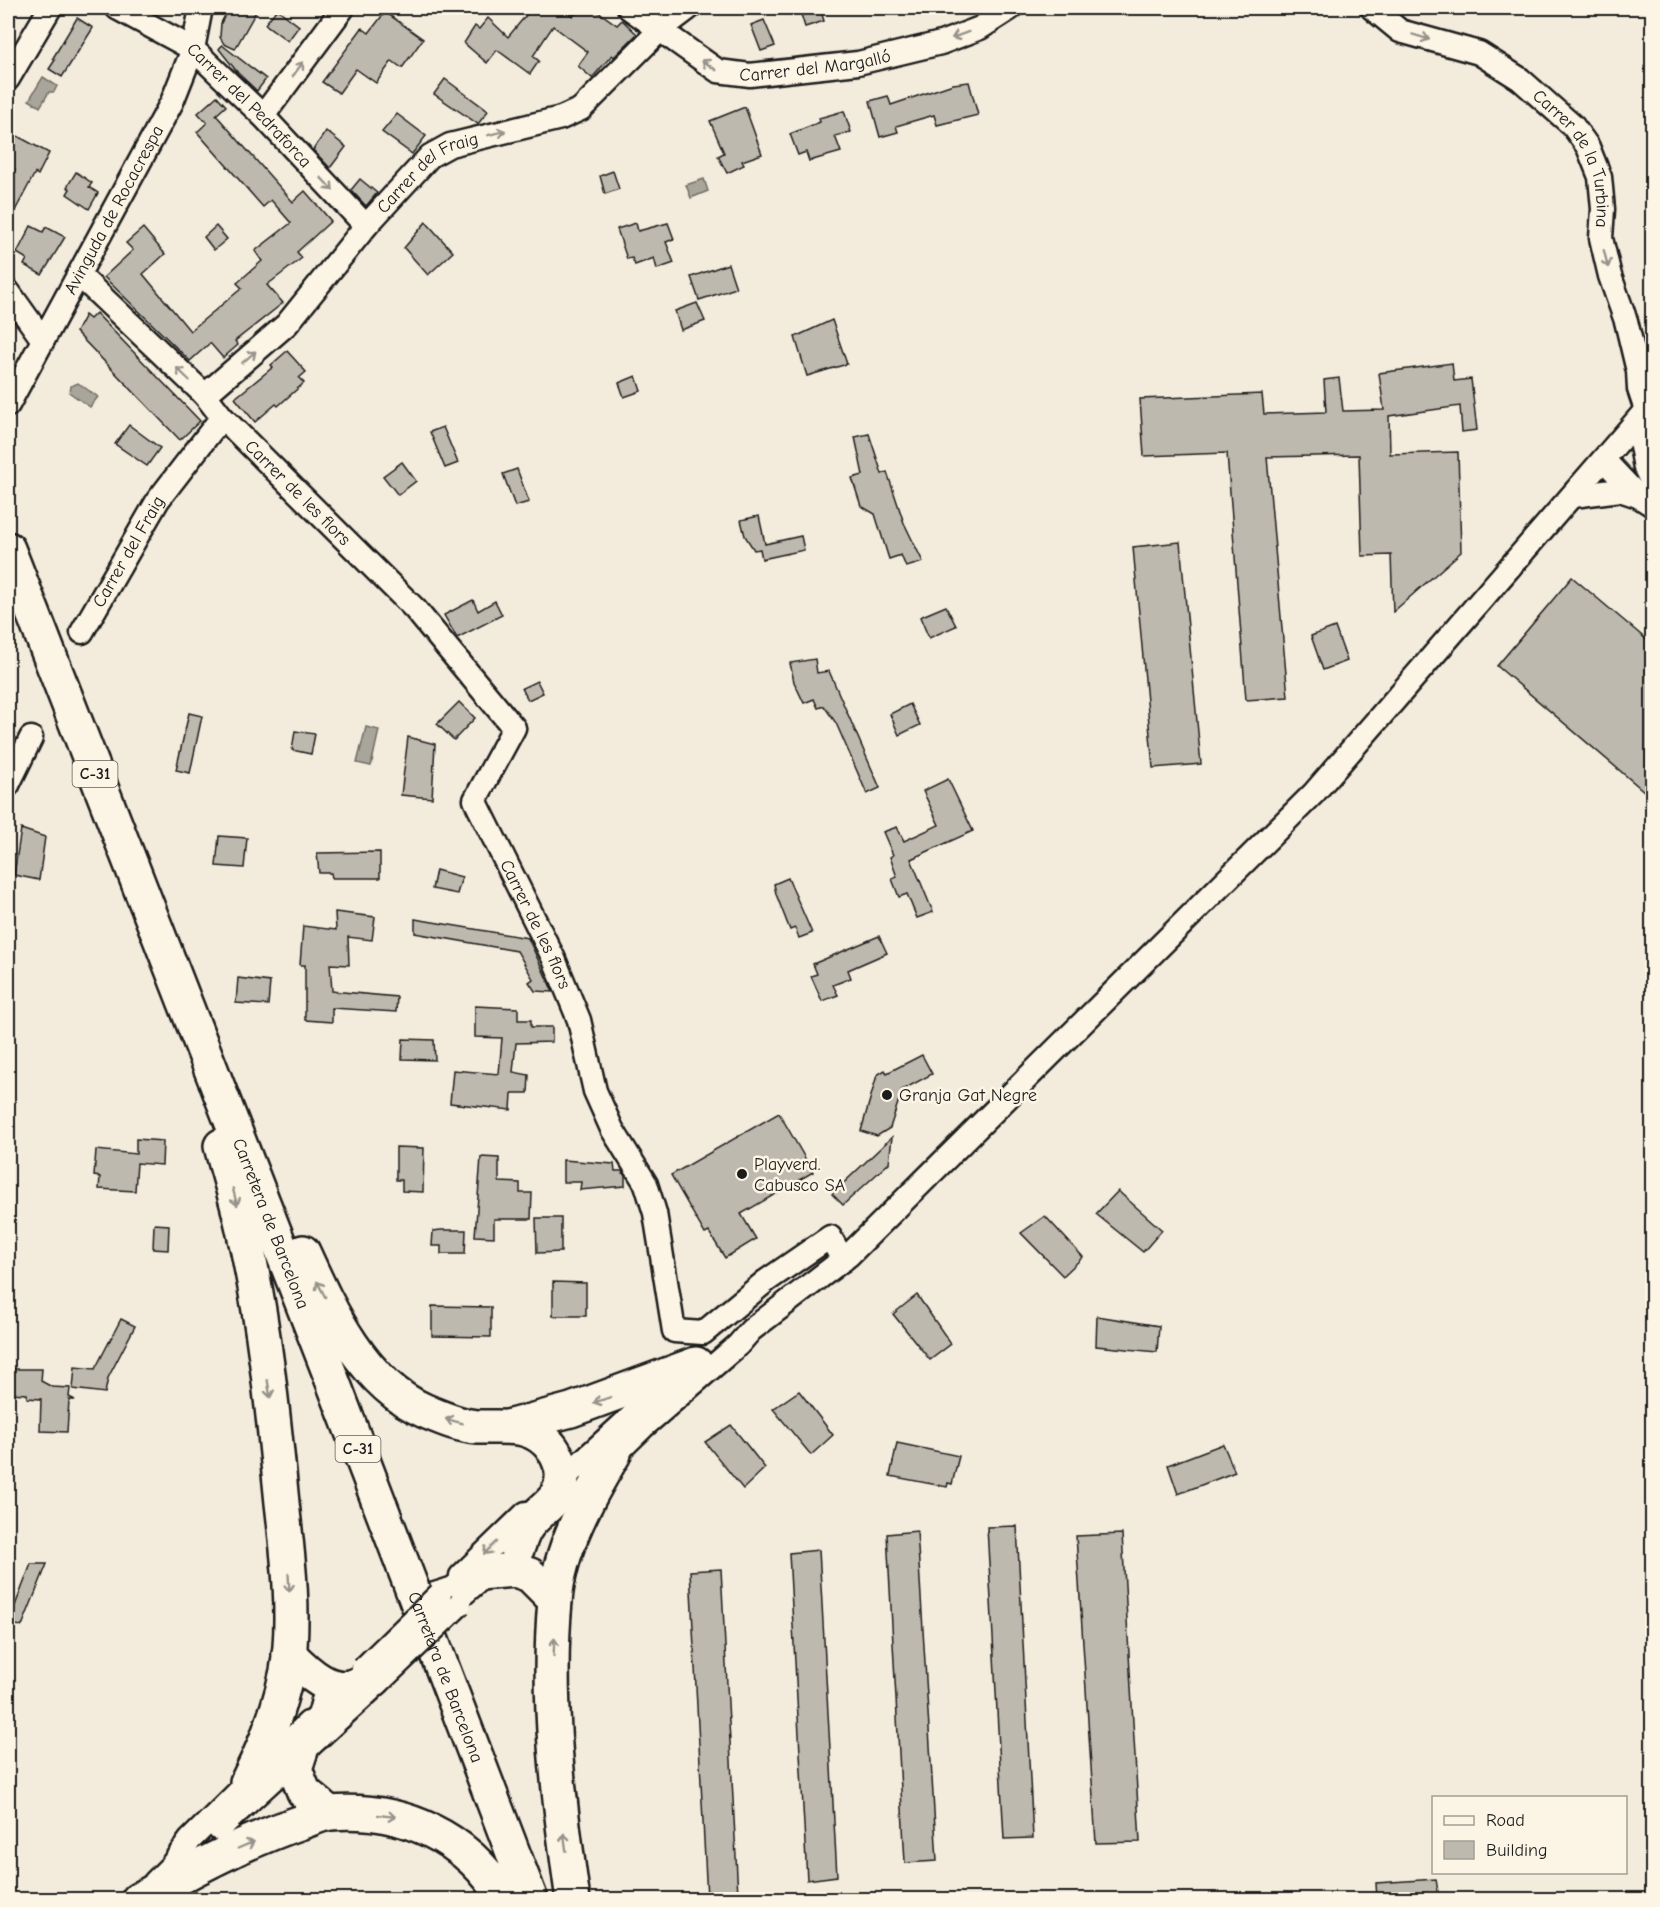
<svg xmlns="http://www.w3.org/2000/svg" width="1660" height="1907" viewBox="0 0 1660 1907" font-family="'Comic Neue',sans-serif">
  <rect width="100%" height="100%" fill="#f3ecdd"/>
  <filter id="ink" filterUnits="userSpaceOnUse"><feTurbulence type="fractalNoise" baseFrequency=".0167" numOctaves="2"/><feDisplacementMap in="SourceGraphic" scale="12" xChannelSelector="R" yChannelSelector="G"/><feConvolveMatrix kernelMatrix="1 2 1 2 8 2 1 2 1" color-interpolation-filters="sRGB"/></filter>
  <g filter="url(#ink)">
    <!-- water -->
    <g fill="#aaa59b" stroke="#716e68" stroke-width="1.5">
      <path d="M43,77l14,9 -3,6h-5l-9,15 -11,-7z"/>
      <path d="M704,179l4,12 -17,7 -5,-13z"/>
      <path d="M78,383l20,14 -8,10 -20,-14 1,-7z"/>
      <path d="M366,727l13,3 -8,36 -14,-3z"/>
    </g>
    <!-- building -->
    <g fill="#beb9ae" stroke="#1c1c1c" stroke-width="1.5">
      <path d="M229,8h29l-23,41 -11,-5 -4,-7 1,-14z"/>
      <path d="M532,8h29l12,8 7,-8h13l24,17 5,-5 15,14 -23,23 -2,-2 -20,23 -14,-12 10,-14 -35,-26 -20,30 6,5 -9,13 -33,-24 -10,13 -23,-20 11,-17 4,3 9,-11 20,19z"/>
      <path d="M799,8h21l4,13 -19,6z"/>
      <path d="M277,9l22,17 -11,15 -23,-17z"/>
      <path d="M385,12l38,27 -21,29 -10,-7 -16,22 -20,-14 -17,24 -17,-11 40,-54 7,5z"/>
      <path d="M77,18l16,10 -31,49 -13,-8 6,-9 -2,-2z"/>
      <path d="M764,20l11,26 -14,5 -10,-26z"/>
      <path d="M222,45l44,34 -9,12 -19,-18 -19,-24z"/>
      <path d="M445,79l43,32 -10,13 -44,-30z"/>
      <path d="M969,82l9,33 -41,10 -3,-10 -38,11 2,6 -18,5 -10,-36 18,-5 3,9 62,-21z"/>
      <path d="M217,96l9,10 -10,9 77,87 12,-11 26,30 -34,31 5,6 -35,27 16,18 -48,38 3,4 -15,13 -13,-15 -20,18 -86,-84 29,-27 -7,-7 17,-15 22,26 -22,20 47,57 52,-43 -5,-5 25,-22 -7,-10 36,-28 -20,-23 -8,7 -66,-75 10,-9 -9,-10z"/>
      <path d="M745,107l17,47 -20,7 2,4 -17,8 -9,-17 6,-3 -14,-32z"/>
      <path d="M844,111l7,21 -16,4 6,16 -32,9 -3,-9 -8,3 -8,-21 30,-12 -1,-4z"/>
      <path d="M397,114l29,22 -14,18 -30,-22z"/>
      <path d="M8,131l41,22 -11,22 -3,-2 -27,51v-41l7,-14 -7,-4z"/>
      <path d="M326,131l20,16 -16,21 -17,-18z"/>
      <path d="M613,171l6,18 -14,5 -5,-18z"/>
      <path d="M76,172l16,11 -3,4 9,6 -9,16 -22,-15 3,-5 -3,-2z"/>
      <path d="M360,179l17,14 -11,13 -15,-16z"/>
      <path d="M426,222l27,30 -25,23 -24,-27z"/>
      <path d="M636,223l2,8 30,-8 6,16 -8,3 8,21 -17,6 -3,-11 -19,7 -3,-7 -5,1 -10,-30z"/>
      <path d="M31,226l12,6 3,-5 19,10 -23,38 -18,-10 3,-6 -10,-6z"/>
      <path d="M216,226l11,13 -13,11 -10,-13z"/>
      <path d="M728,264l8,24 -37,12 -8,-23z"/>
      <path d="M697,303l8,18 -24,9 -6,-19z"/>
      <path d="M96,313l104,108 -20,19 -104,-108 9,-17 5,4z"/>
      <path d="M832,320l15,44 -40,12 -12,-39z"/>
      <path d="M287,351l19,21 -7,6 5,5 -26,23 -2,-2 -21,18 -20,-24 38,-31 -2,-2z"/>
      <path d="M1452,363l2,18 17,-2 6,51 -15,2 -2,-26 -71,10 1,38 68,-2 3,100 -68,60 -2,-57 -29,1 -3,-101 -92,2 21,240 -42,3 -19,-247 -83,3 -4,-57 122,-5 2,20 62,-2 -2,-32 15,-2 4,33 41,-1 -5,-37z"/>
      <path d="M636,376l5,15 -17,6 -5,-14z"/>
      <path d="M129,425l31,23 -13,18 -32,-22z"/>
      <path d="M443,427l15,36 -13,5 -15,-36z"/>
      <path d="M869,434l13,40 5,-2 17,51 19,39 -17,5 -5,-12 -12,4 -14,-45 -14,-8 -9,-28 11,-3 -8,-38z"/>
      <path d="M402,462l14,19 -18,14 -15,-19z"/>
      <path d="M517,469l12,33 -14,4 -12,-32z"/>
      <path d="M759,516l6,28 36,-8 3,14 -42,9 -2,-10 -6,1 -9,-14 -4,-16z"/>
      <path d="M1180,542l21,222 -48,4 -20,-221z"/>
      <path d="M1572,577l81,68v138l-8,9 -148,-126z"/>
      <path d="M473,600l5,11 17,-10 7,14 -45,23 -13,-23z"/>
      <path d="M946,606l10,20 -27,12 -9,-21z"/>
      <path d="M1335,627l12,34 -24,9 -12,-34z"/>
      <path d="M815,659l2,14 12,-2 51,117 -13,6 -31,-71 -12,-17 -6,2 -4,-9 -10,4 -10,-21 -4,-19z"/>
      <path d="M537,681l6,12 -15,7 -6,-12z"/>
      <path d="M459,702l16,16 -21,22 -17,-16z"/>
      <path d="M910,704l10,21 -21,10 -9,-21z"/>
      <path d="M189,713l13,3 -12,57 -14,-3z"/>
      <path d="M295,731l20,3 -4,20 -19,-4z"/>
      <path d="M408,737l27,7 -3,54 -31,-3z"/>
      <path d="M948,779l25,52 -62,28 22,53 -16,6 -10,-24 -8,3 -7,-18 5,-2 -7,-20 3,-2 -10,-23 14,-5 7,14 35,-16 -16,-34z"/>
      <path d="M21,829l24,8 -6,43 -25,-5z"/>
      <path d="M219,836l28,2 -3,30 -28,-2z"/>
      <path d="M380,852v26h-48l-1,-5h-12l-2,-20z"/>
      <path d="M436,870l26,7 -5,17 -25,-5z"/>
      <path d="M788,878l24,55 -13,5 -4,-10 -5,2 -14,-36 -2,-10z"/>
      <path d="M335,912l40,5 -3,23 -24,-3 1,28 -19,-1 2,27 65,6 -1,15 -64,-4v14l-27,-2v-55h-5l3,-39 33,4z"/>
      <path d="M415,919l113,19 25,54 -18,-1 -6,-9 4,-3 -16,-28 -102,-18z"/>
      <path d="M879,936l8,17 -39,17 3,8 -18,7 5,10 -16,6 -11,-25 6,-2 -4,-10z"/>
      <path d="M238,978l32,4 -2,23 -32,-2z"/>
      <path d="M475,1006l43,2v12h13v7h21v15l-36,1 -3,29 16,3 -1,18h-16l-1,17 -61,-7 3,-33 46,4 3,-36 -27,-1z"/>
      <path d="M403,1039l31,1 1,20 -33,-1z"/>
      <path d="M922,1055l10,19 -30,16 -12,38 -13,8 -16,-5 16,-56 8,-5 2,3z"/>
      <path d="M779,1113l34,59 -72,42 15,25 -31,19 -16,-26 -4,2 -34,-59z"/>
      <path d="M892,1137l-3,26 -46,42 -11,-11z"/>
      <path d="M136,1139l27,2 -1,24 -25,-2 -2,28 -36,-2 1,-12 -6,-1 2,-26 40,4z"/>
      <path d="M396,1147l28,1 -1,44 -21,-1v-11h-6z"/>
      <path d="M481,1157l18,1v24l21,1v10h12l-1,26h-37v18l-19,-1z"/>
      <path d="M563,1160l51,4 1,7h7l3,5v10l-45,4 1,-8h-18z"/>
      <path d="M1118,1191l44,39 -19,22 -47,-38z"/>
      <path d="M1045,1216l38,41 -20,19 -42,-43z"/>
      <path d="M536,1218h25v34l-24,1z"/>
      <path d="M154,1224l15,1 -1,25 -15,-1z"/>
      <path d="M441,1230h25l-1,24h-24v-8h-9l1,-15z"/>
      <path d="M553,1282l33,1v33h-33z"/>
      <path d="M917,1295l34,49 -21,16 -37,-46z"/>
      <path d="M432,1306l59,1v30l-59,-1z"/>
      <path d="M1097,1316l62,10 -2,26 -61,-6z"/>
      <path d="M121,1319l14,7 -27,52 -3,15 -32,-4 2,-22 20,2z"/>
      <path d="M8,1369h34l-1,12 11,6 18,1 -1,9 6,3h-6l-2,32 -27,-1 1,-32 -14,-1v-4l-19,-1z"/>
      <path d="M799,1391l34,44 -22,20 -38,-46z"/>
      <path d="M731,1425l34,43 -22,21 -38,-47z"/>
      <path d="M897,1443l62,13 -7,28 -4,-1 -1,4 -57,-11z"/>
      <path d="M1223,1444l12,28 -57,22 -10,-29z"/>
      <path d="M1017,1526l16,312 -29,1 -17,-312z"/>
      <path d="M917,1531l20,330 -32,2 -18,-329z"/>
      <path d="M1122,1534l18,308 -44,1 -20,-307z"/>
      <path d="M819,1550l18,326 -30,4 -18,-327z"/>
      <path d="M31,1564h16l-25,62 -14,-2z"/>
      <path d="M721,1569l17,326 -31,3 -17,-327z"/>
      <path d="M1436,1879l3,20h-62l-1,-16z"/>
    </g>
    <g fill="none" stroke-linecap="round" stroke-linejoin="round">
      <defs>
        <g id="minor">
          <path id="s1" d="M117,8l76,41 70,67 103,110"/>
          <path id="s2" d="M629,8l89,63 32,4 108,-12 83,-20 39,-15 31,-20"/>
          <path id="s3" d="M1372,8l28,23 79,22 41,26 53,47 15,21 12,30 3,32 -2,29 9,38 16,45 12,50 1,18 7,21"/>
          <path d="M8,79l42,-71"/>
          <path d="M263,116l80,-108"/>
          <path id="s4" d="M79,275l126,120 17,22 193,192 99,119 -39,72 79,159 25,61 16,71 17,38 34,55 9,29 19,118 29,2 63,-52 64,-44 13,23"/>
          <path d="M8,291l35,49"/>
          <path id="s5" d="M205,395l82,-71 79,-98 64,-70 20,-11 111,-27 20,-9 79,-79 29,-22"/>
          <path id="s6" d="M8,405l164,-303 21,-53 8,-41"/>
          <path d="M1637,423l8,45 7,14"/>
          <path d="M1604,460l34,36 14,9"/>
          <path d="M1573,496l47,-6 18,6"/>
          <path id="s7" d="M82,632l76,-132 64,-83"/>
          <path d="M8,785l23,-47"/>
          <path d="M604,1465l39,-38 95,-82 13,-15 98,-75 465,-462 338,-390"/>
          <path d="M554,1487l103,-94 19,-13"/>
          <path d="M461,1576l65,-63"/>
          <path d="M219,1829l159,-146"/>
          <path d="M155,1882l16,-16 19,-26 118,-117"/>
        </g>
        <g id="highway">
          <path id="s8" d="M8,549l325,833 198,518"/>
          <path d="M221,1146c7,27 16,55 22,83 21,89 30,183 39,274 6,52 14,117 5,168 -8,39 -22,76 -40,111"/>
          <path d="M303,1252c27,59 60,132 122,159 17,7 35,15 53,16 29,1 54,-5 74,21 6,8 11,20 10,30 0,24 -26,33 -36,50 -4,6 -6,14 -9,21"/>
          <path d="M511,1426l60,-16 125,-46"/>
          <path d="M434,1600l22,-7 23,-20 36,-3 15,5 25,25"/>
          <path d="M289,1654c16,16 43,44 69,30 16,-8 24,-25 41,-31"/>
          <path d="M328,1703l-4,15 -19,20 -10,31 9,23 25,21"/>
          <path d="M138,1900c52,-29 105,-58 161,-77 10,-3 21,-9 31,-10 72,-6 138,24 175,87"/>
          <path d="M573,1900c-14,-98 -27,-201 -18,-299 4,-52 33,-104 59,-147"/>
        </g>
      </defs>
      <!-- minor casing -->
      <use href="#minor" stroke="#1c1c1c" stroke-width="27"/>
      <!-- highway casing -->
      <use href="#highway" stroke="#1c1c1c" stroke-width="38"/>
      <!-- minor -->
      <use href="#minor" stroke="#fcf5e5" stroke-width="22"/>
      <!-- highway -->
      <use href="#highway" stroke="#fcf5e5" stroke-width="33"/>
      <defs>
        <g id="minor-bridge">
          <path d="M363,1669l77,-75"/>
          <path d="M378,1683l82,-79"/>
        </g>
      </defs>
      <!-- minor-bridge casing -->
      <use href="#minor-bridge" stroke="#1c1c1c" stroke-width="27" stroke-linecap="butt"/>
      <!-- minor-bridge -->
      <use href="#minor-bridge" stroke="#fcf5e5" stroke-width="22"/>
    </g>
    <!-- one-way arrows -->
    <defs><path id="oneway-shaft" d="M-6 0H5M1.5-3L5.5 0L1.5 3" fill="none" stroke-width="1.6" stroke-linecap="round" stroke-linejoin="round" transform="scale(1.5)"/></defs>
    <g stroke="#97938b">
      <use href="#oneway-shaft" transform="translate(960 35) rotate(160)"/>
      <use href="#oneway-shaft" transform="translate(1421 37) rotate(17)"/>
      <use href="#oneway-shaft" transform="translate(709 65) rotate(-145)"/>
      <use href="#oneway-shaft" transform="translate(298 69) rotate(-54)"/>
      <use href="#oneway-shaft" transform="translate(497 133) rotate(-14)"/>
      <use href="#oneway-shaft" transform="translate(327 184) rotate(47)"/>
      <use href="#oneway-shaft" transform="translate(1606 259) rotate(76)"/>
      <use href="#oneway-shaft" transform="translate(249 357) rotate(-41)"/>
      <use href="#oneway-shaft" transform="translate(183 374) rotate(-136)"/>
      <use href="#oneway-shaft" transform="translate(235 1197) rotate(75)"/>
      <use href="#oneway-shaft" transform="translate(321 1289) rotate(-118)"/>
      <use href="#oneway-shaft" transform="translate(269 1389) rotate(81)"/>
      <use href="#oneway-shaft" transform="translate(602 1400) rotate(161)"/>
      <use href="#oneway-shaft" transform="translate(454 1421) rotate(-165)"/>
      <use href="#oneway-shaft" transform="translate(490 1548) rotate(135)"/>
      <use href="#oneway-shaft" transform="translate(289 1583) rotate(87)"/>
      <use href="#oneway-shaft" transform="translate(554 1647) rotate(-87)"/>
      <use href="#oneway-shaft" transform="translate(387 1816) rotate(7)"/>
      <use href="#oneway-shaft" transform="translate(565 1842) rotate(-98)"/>
      <use href="#oneway-shaft" transform="translate(246 1845) rotate(-23)"/>
    </g>
  </g>
  <!-- markers -->
  <g fill="#1c1c1c" stroke="#fcf5e5" stroke-width="2">
    <circle cx="887" cy="1095" r="6"/>
    <circle cx="742" cy="1174" r="6"/>
  </g>
  <g text-anchor="middle" dominant-baseline="central" stroke-width="5" stroke-linejoin="round" paint-order="stroke">
    <!-- shield labels -->
    <g fill="#fcf5e5" stroke="#5f5d58" stroke-width="1.5">
      <rect x="72.5" y="761" width="45" height="26" rx="4.5"/>
      <rect x="335.5" y="1436" width="45" height="26" rx="4.5"/>
    </g>
    <g font-size="16" font-weight="bold" fill="#1c1c1c">
      <text x="95" y="774">C-31</text>
      <text x="358" y="1449">C-31</text>
    </g>
    <!-- street labels -->
    <g font-size="18" fill="#1c1c1c" stroke="#fcf5e5">
      <text stroke="none"><textPath href="#s2" startOffset="207">Carrer del Margalló</textPath></text>
      <text stroke="none"><textPath href="#s1" startOffset="166">Carrer del Pedraforca</textPath></text>
      <text stroke="none"><textPath href="#s3" startOffset="267">Carrer de la Turbina</textPath></text>
      <text stroke="none"><textPath href="#s5" startOffset="318">Carrer del Fraig</textPath></text>
      <text stroke="none"><textPath href="#s6" startOffset="222">Avinguda de Rocacrespa</textPath></text>
      <text stroke="none"><textPath href="#s4" startOffset="309">Carrer de les flors</textPath></text>
      <text stroke="none"><textPath href="#s7" startOffset="93">Carrer del Fraig</textPath></text>
      <text stroke="none"><textPath href="#s4" startOffset="849">Carrer de les flors</textPath></text>
      <text stroke="none"><textPath href="#s8" startOffset="724">Carretera de Barcelona</textPath></text>
      <text stroke="none"><textPath href="#s8" startOffset="1210">Carretera de Barcelona</textPath></text>
    </g>
    <!-- poi labels -->
    <g font-size="18" fill="#1c1c1c" stroke="#fcf5e5" text-anchor="start">
      <text x="899" y="1095">Granja Gat Negre</text>
      <text x="754" y="1164">Playverd.<tspan x="754" dy="21">Cabusco SA</tspan></text>
    </g>
  </g>
  <!-- margin -->
  <rect width="1660" height="1907" fill="none" stroke="#fcf5e5" stroke-width="30"/>
  <rect x="15" y="15" width="1630" height="1877" fill="none" stroke="#1c1c1c" stroke-width="2" filter="url(#ink)"/>
  <!-- legend -->
  <rect x="1432" y="1796" width="195" height="78" fill="#fcf5e5" stroke="#a29e95" stroke-width="1.5"/>
  <rect x="1444" y="1816" width="30" height="9" fill="#fcf5e5" stroke="#a29e95" stroke-width="1.5"/>
  <text x="1486" y="1826" font-size="18" fill="#1c1c1c">Road</text>
  <rect x="1444" y="1841" width="30" height="18" fill="#beb9ae" stroke="#a29e95" stroke-width="1.5"/>
  <text x="1486" y="1856" font-size="18" fill="#1c1c1c">Building</text>
</svg>
